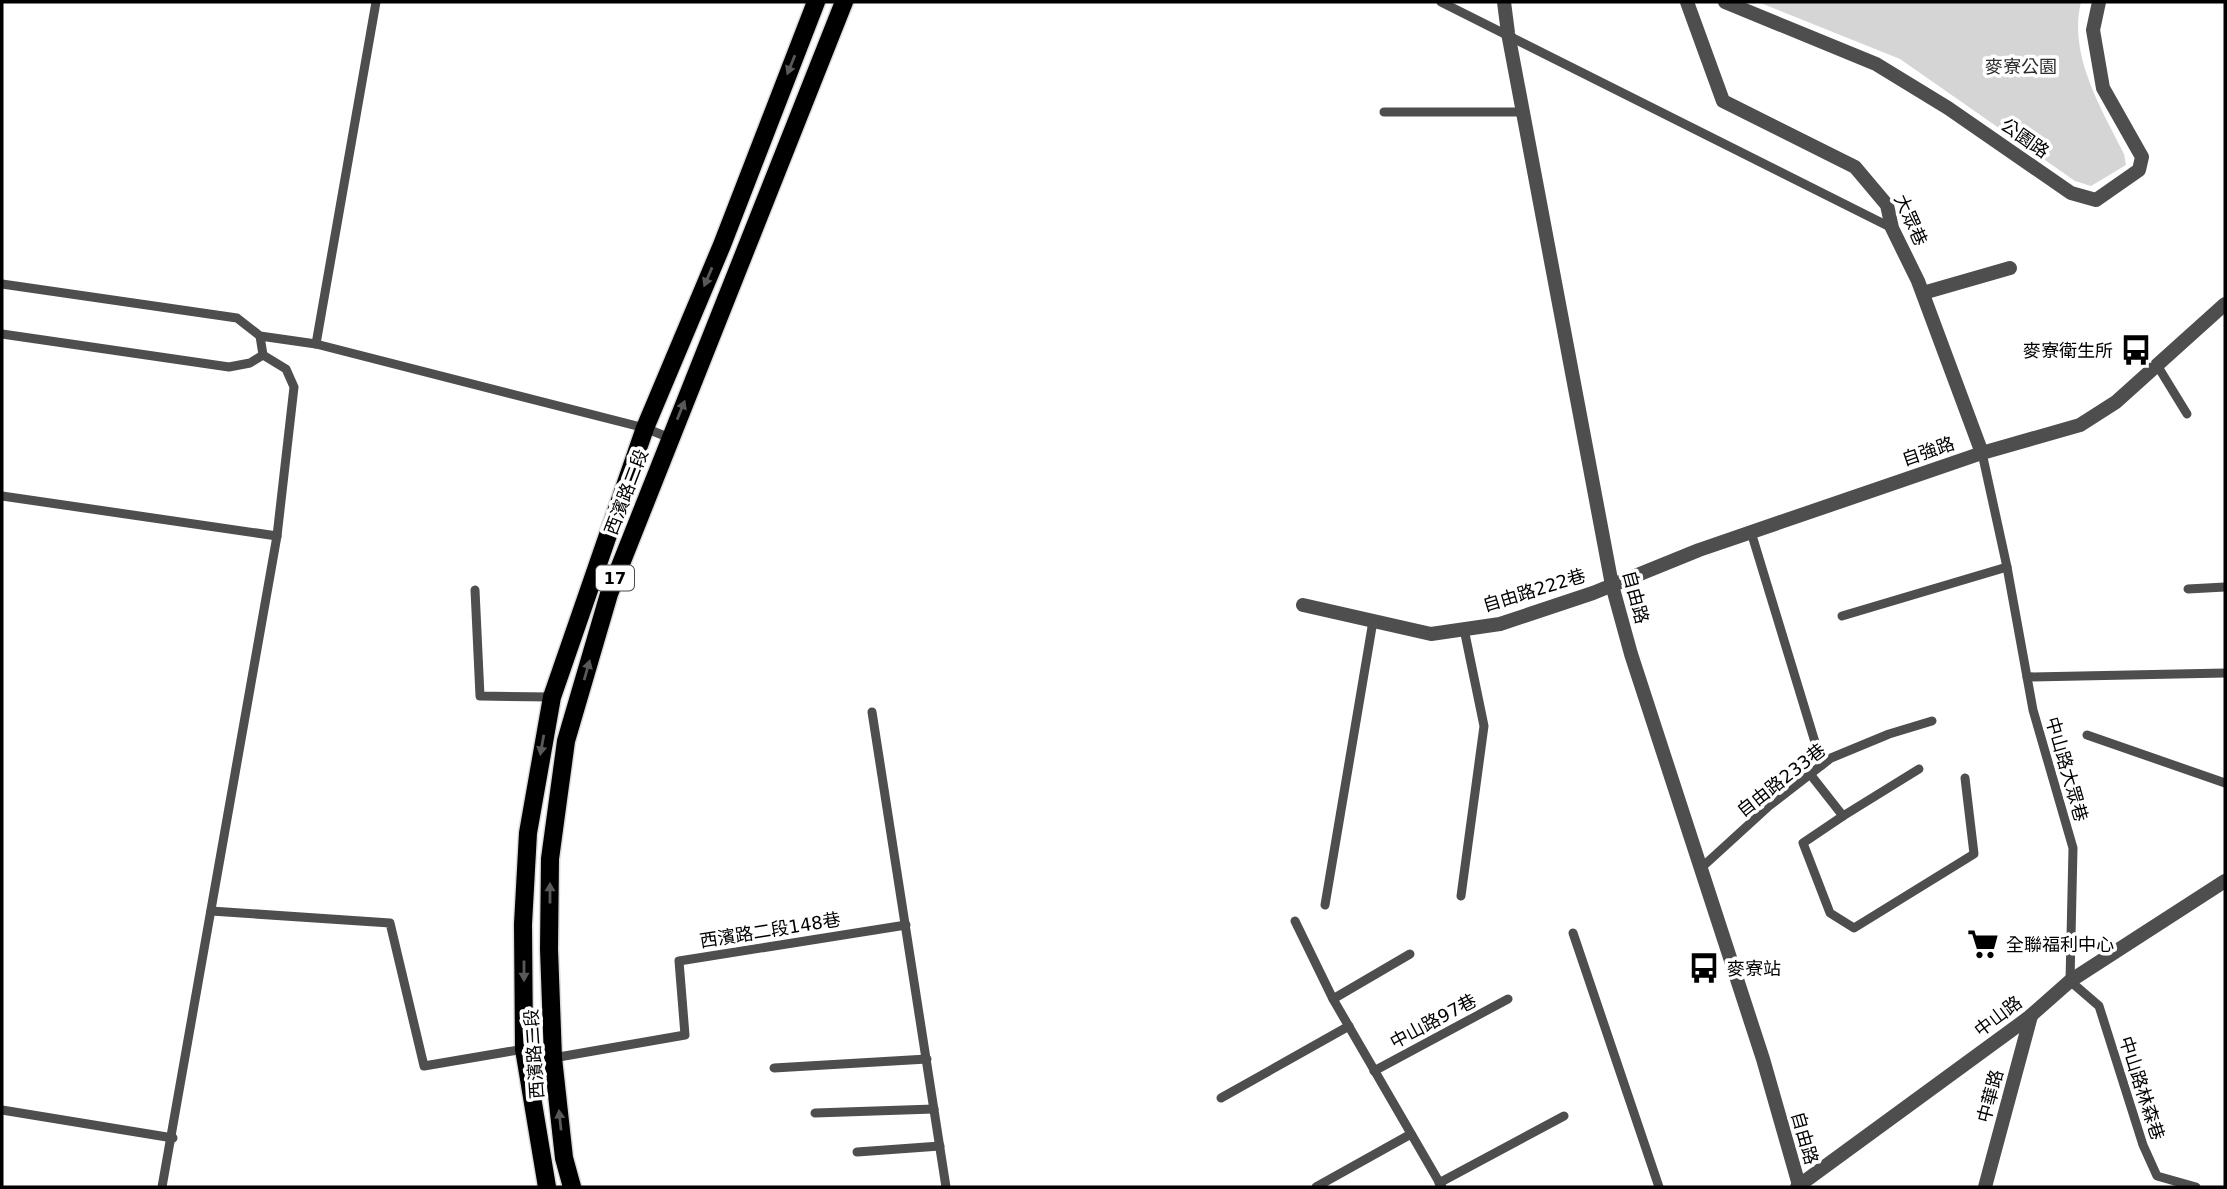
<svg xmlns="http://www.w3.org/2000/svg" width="2227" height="1189" viewBox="0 0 2227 1189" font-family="'DejaVu Sans','Noto Sans TC',sans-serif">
  <rect width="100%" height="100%" fill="#fff"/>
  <!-- green -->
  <path fill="#d5d5d5" d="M1758,2h323c-13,53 20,106 43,152l2,11 -35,21 -16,-5 -175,-122z"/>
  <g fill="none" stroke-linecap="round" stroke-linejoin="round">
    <defs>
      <g id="primary">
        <path d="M547,1187l-23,-138 -1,-125 5,-91 24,-136 93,-269 77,-183 94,-243"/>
        <path d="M572,1187l-8,-29 -11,-100 -4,-109 1,-90 16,-118 43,-147 235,-592"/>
      </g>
    </defs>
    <!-- primary casing -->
    <use href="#primary" stroke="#dbdbdb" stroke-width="21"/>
    <!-- lane -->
    <g stroke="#4e4e4e" stroke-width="9">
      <path d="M1441,2l451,226"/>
      <path d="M1384,112h139"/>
      <path d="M2,284l235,34 23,18 56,8 329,84 25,10"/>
      <path d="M2,334l227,33 21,-4 13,-8"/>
      <path d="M316,344l60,-342"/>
      <path d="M2157,365l30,49"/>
      <path d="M1982,453l25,114 26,143 40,138 -3,133 29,25 44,139 14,31 39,11"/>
      <path d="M2,496l275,40"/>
      <path d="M1751,532l71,233"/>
      <path d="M2188,589l37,-2"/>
      <path d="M475,590l5,106 72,1"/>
      <path d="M1842,616l165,-49"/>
      <path d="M2027,677l198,-4"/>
      <path d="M872,712l74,475"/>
      <path d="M2087,735l138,48"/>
      <path d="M1810,774l33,42 76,-47"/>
      <path d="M1843,816l-40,27 27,70 24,15 120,-74 -9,-76"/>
      <path d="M1700,869l69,-63 62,-48 58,-24 43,-13"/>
      <path d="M1461,896l23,-170 -20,-97"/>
      <path d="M1325,905l48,-284"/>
      <path d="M211,911l179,12 34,143 100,-17"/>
      <path d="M1295,921l38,78 109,188"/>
      <path d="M1573,933l86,254"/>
      <path d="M1333,999l77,-45"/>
      <path d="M553,1058l132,-23 -6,-74 227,-36"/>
      <path d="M774,1068l153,-9"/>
      <path d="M1374,1071l134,-72"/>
      <path d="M1221,1098l128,-72"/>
      <path d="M2,1110l171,28"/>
      <path d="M815,1113l119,-4"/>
      <path d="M857,1152l83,-6"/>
      <path d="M1439,1183l125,-67"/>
      <path d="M162,1187l115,-651 17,-149 -8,-18 -23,-14 -3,-19"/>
      <path d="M1316,1187l95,-53"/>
    </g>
    <!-- street -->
    <g stroke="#4e4e4e" stroke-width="14">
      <path d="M1504,2l4,31 104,552 19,69 132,405 36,126"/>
      <path d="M1687,2l36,99 132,66 32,38 5,23 26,53 64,172"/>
      <path d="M1725,2l151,62 72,44 123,85 25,7 43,-30 3,-13 -39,-69 -10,-58 6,-28"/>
      <path d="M1923,293l87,-25"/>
      <path d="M1303,605l128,29 69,-10 93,-31 106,-43 283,-97 98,-28 36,-23 109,-98"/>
      <path d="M1797,1187l231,-169 42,-37 155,-100"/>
      <path d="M1985,1187l46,-171"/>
    </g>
    <!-- primary -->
    <use href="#primary" stroke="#000" stroke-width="18"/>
  </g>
  <!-- one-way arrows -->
  <defs><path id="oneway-solid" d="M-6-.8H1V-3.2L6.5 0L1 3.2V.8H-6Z" transform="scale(1.75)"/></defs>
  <g fill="#595959">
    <use href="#oneway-solid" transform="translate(791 65) rotate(112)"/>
    <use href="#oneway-solid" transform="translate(708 277) rotate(113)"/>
    <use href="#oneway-solid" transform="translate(681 410) rotate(-68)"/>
    <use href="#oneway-solid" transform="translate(587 670) rotate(-74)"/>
    <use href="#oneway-solid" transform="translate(542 745) rotate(100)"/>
    <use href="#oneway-solid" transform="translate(550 893) rotate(-90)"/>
    <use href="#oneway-solid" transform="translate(524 971) rotate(90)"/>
    <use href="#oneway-solid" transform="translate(560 1120) rotate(-96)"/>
  </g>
  <!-- icons -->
  <defs>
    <symbol id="bus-bare" viewBox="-9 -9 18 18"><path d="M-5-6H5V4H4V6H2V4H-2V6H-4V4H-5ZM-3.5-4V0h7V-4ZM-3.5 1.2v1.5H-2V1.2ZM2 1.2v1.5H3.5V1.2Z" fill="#000" stroke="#fff" stroke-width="2.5" paint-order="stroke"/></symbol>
    <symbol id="supermarket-bare" viewBox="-9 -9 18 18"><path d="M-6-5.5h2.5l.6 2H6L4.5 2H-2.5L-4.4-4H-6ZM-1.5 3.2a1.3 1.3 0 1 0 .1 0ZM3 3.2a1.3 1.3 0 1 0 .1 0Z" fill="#000" stroke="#fff" stroke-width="2.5" paint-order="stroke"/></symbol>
  </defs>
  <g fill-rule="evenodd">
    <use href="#bus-bare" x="2114" y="328" width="44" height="44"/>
    <use href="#supermarket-bare" x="1961" y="922" width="44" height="44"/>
    <use href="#bus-bare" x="1682" y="946" width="44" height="44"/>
  </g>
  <g text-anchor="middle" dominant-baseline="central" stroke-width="7" stroke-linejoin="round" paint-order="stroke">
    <!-- shield labels -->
    <rect fill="#fff" stroke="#4c4c4c" stroke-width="2" x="596" y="565.5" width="38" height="25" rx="5"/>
    <g font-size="16" font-weight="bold" fill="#000">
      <text x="615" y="578">17</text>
    </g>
    <!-- park labels -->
    <g font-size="18" fill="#2c2c2c" stroke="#fff">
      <text x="2021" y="66">麥寮公園</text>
    </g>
    <!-- street labels -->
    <g font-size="18" fill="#000" stroke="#fff">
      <text transform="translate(2025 138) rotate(35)">公園路</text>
      <text transform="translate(1911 220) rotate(66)">大眾巷</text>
      <text transform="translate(1928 451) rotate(-19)">自強路</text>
      <text transform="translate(626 492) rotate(-69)">西濱路二段</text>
      <text transform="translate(1534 590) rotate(-17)">自由路222巷</text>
      <text transform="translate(1636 597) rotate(75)">自由路</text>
      <text transform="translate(2067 769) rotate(74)">中山路大眾巷</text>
      <text transform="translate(1781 780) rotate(-38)">自由路233巷</text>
      <text transform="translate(770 930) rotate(-9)">西濱路二段148巷</text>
      <text transform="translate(1998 1016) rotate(-37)">中山路</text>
      <text transform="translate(1433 1021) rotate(-28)">中山路97巷</text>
      <text transform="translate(534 1054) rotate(-94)">西濱路二段</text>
      <text transform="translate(2142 1088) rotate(72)">中山路林森巷</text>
      <text transform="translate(1990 1096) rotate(-75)">中華路</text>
      <text transform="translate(1805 1138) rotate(74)">自由路</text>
    </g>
    <!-- poi labels -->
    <g font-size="18" fill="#000" stroke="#fff" text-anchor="start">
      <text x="2113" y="350" text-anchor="end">麥寮衛生所</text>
      <text x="2006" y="944">全聯福利中心</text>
      <text x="1727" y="968">麥寮站</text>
    </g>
  </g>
  <!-- border -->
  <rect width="2227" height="1189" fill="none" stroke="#000000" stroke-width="7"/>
</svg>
